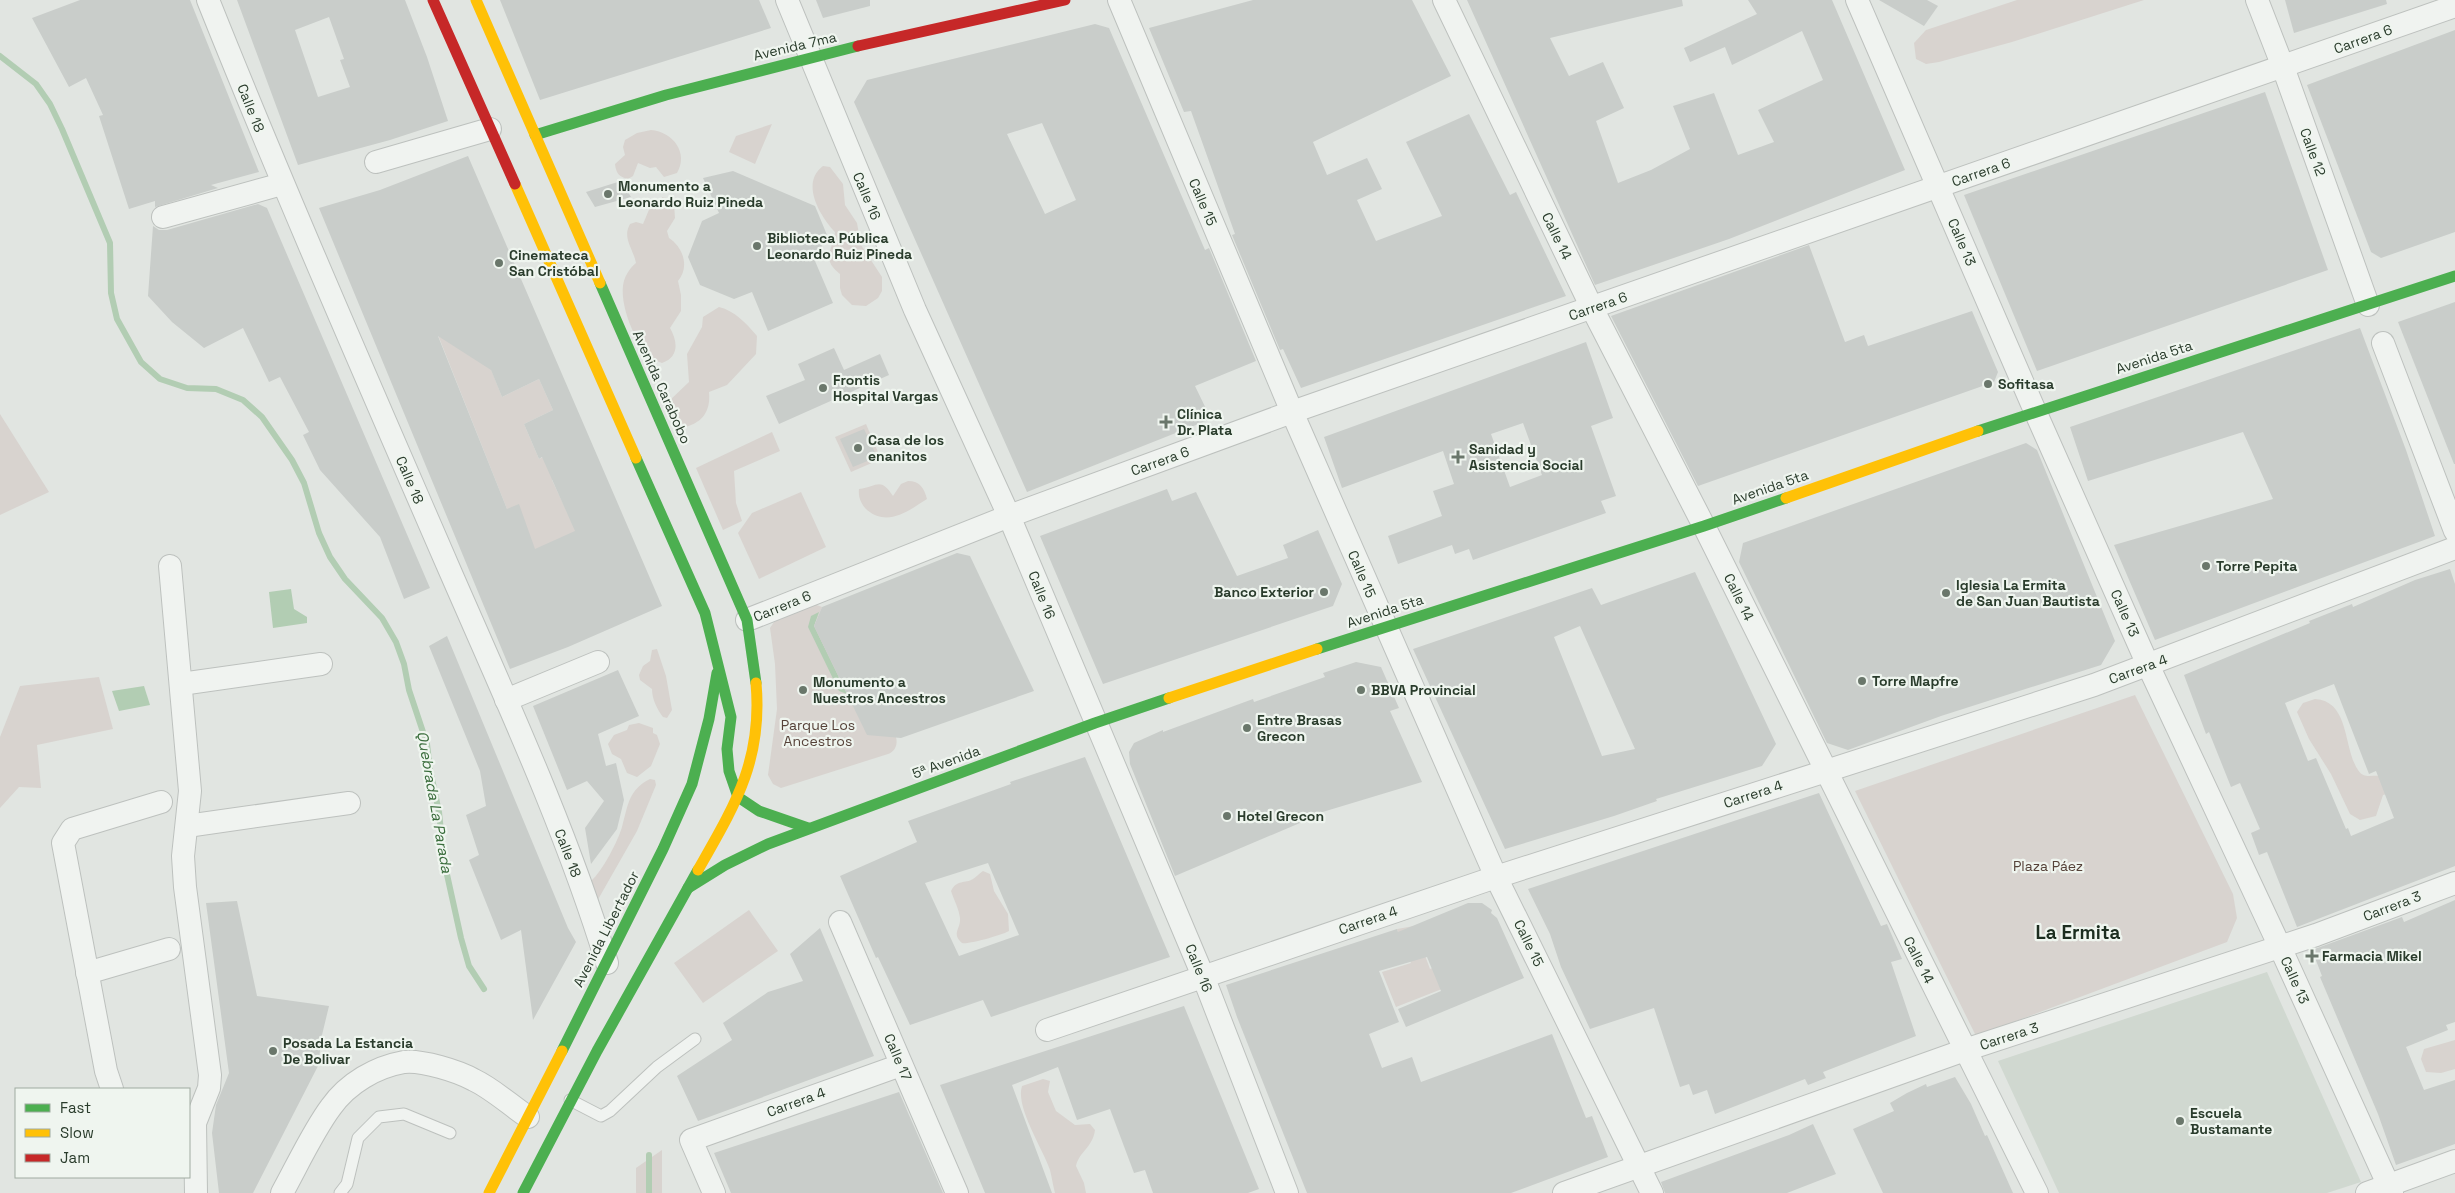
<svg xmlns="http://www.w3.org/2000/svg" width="2455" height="1193" viewBox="0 0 2455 1193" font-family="'Space Grotesk',sans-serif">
  <rect width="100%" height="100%" fill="#e1e5e1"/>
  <!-- built -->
  <path fill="#d0d8d0" d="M2267,972l94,210 -34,11h-268l-61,-132z"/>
  <!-- green -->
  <g fill="#d8d3cf">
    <path d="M2017,0h127l-132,42 -73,20 -13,2 -10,-5 -2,-16 12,-13z"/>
    <path d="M772,124l-17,40 -26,-12 7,-16z"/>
    <path d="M651,130c22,2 38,23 26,43l-13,4 -8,-10 -6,1 -12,-5 -5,13 -5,3c-9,-2 -12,-6 -13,-15l10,-9 -2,-8 2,-7 12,-7z"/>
    <path d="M823,166l7,1 13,17 2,21 12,18 4,22 21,32v14l-4,7 -12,8 -14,-1 -10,-10 -2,-7v-14c-20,-16 -7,-23 -5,-42 -15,-16 -35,-49 -12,-66z"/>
    <path d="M663,197l6,2 5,5 1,14 -8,13 2,7c14,9 21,29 9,43l3,14v16l-11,17c8,14 9,29 -8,35 -23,-7 -42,-54 -39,-77 1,-9 6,-17 13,-23 -3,-15 -14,-25 -6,-39l6,-2 7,2 8,-19z"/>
    <path d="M719,307c16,4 27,16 38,29l-1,18 -29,31 -18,7c2,21 -8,32 -28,36 -10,-6 -12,-15 -13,-26l21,-20 -2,-28 15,-27 1,-10z"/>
    <path d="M438,335l50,27 14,35 37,-18 14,31 -29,14 15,35 24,-11 -11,32 24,51 -32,42 -37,-64z"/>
    <path d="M0,414l49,78 -49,23z"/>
    <path d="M866,424l15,35 -30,13 -16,-35z"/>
    <path d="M772,432l8,19 -46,20 2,32 6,18 -19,9 -27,-62z"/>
    <path d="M908,481c12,0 16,7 19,18 -19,12 -39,28 -60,11 -6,-6 -9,-13 -8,-21 18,-2 21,-13 34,7l8,-12z"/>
    <path d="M801,492l25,55 -67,32 -21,-46 14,-20z"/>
    <path d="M814,604l8,3 -8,19 82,111c2,8 -1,14 -8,17l-107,34 -8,-4 -5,-9 9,-66 -2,-45 -5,-36 4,-6z"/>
    <path d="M657,649l9,27 6,34 -5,8 -4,-1c-6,-8 -11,-18 -11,-28l-12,-9 -1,-5 4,-9 7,-5 2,-11z"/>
    <path d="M99,677l14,52 -76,16 4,43 -22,-1 -19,21v-71l20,-51z"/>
    <path d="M2135,695l98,199 4,24 -10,24 -251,94 -121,-245z"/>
    <path d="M2315,699c35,2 28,49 43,71 6,9 13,5 21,6 6,2 14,11 19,15l-15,4 -7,21 -16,4 -10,-6 -19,-40 -22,-35 -12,-27 6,-9z"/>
    <path d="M639,723l14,5v5l4,2 3,9 -9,22 -14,11 -10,-4 -6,-14 -9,-5 -4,-10 6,-9 13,-5 2,-5z"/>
    <path d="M650,779l5,1 1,5 -19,46 -41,72 -5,-22c11,-9 27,-40 31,-54 6,-21 6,-37 28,-48z"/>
    <path d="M983,871l7,3 4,17 14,23 1,17c-4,3 -41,14 -47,12 -11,-10 -1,-14 -2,-25 -1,-9 -6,-18 -9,-27 6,-12 14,-7 22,-12 3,-2 7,-6 10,-8z"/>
    <path d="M749,910l29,41 -75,52 -29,-40z"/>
    <path d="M1414,926l16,43 36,-14 9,21 -79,31 -14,-35 29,-9 -14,-34z"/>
    <path d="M2455,1040v29l-14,4 -15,-1 -5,-13 3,-10z"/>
    <path d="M1043,1079l7,2 -2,11 8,19 19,14 15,-1 5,6c-2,17 -16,22 -19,36l8,17 2,10h-31c-2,-7 -3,-15 -5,-23 -7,-21 -35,-63 -28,-84z"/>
    <path d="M662,1150v43h-26v-25z"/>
  </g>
  <!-- water -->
  <g fill="#b2cdb3">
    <path d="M291,589l3,20 13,8v6l-34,5 -4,-36z"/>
    <path d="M819,612l-5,14 33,68 -8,-3 -31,-64 3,-11z"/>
    <path d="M144,686l6,19 -31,6 -7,-20z"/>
  </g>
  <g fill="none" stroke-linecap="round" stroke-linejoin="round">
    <!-- stream -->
    <g stroke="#b2cdb3" stroke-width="6">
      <path d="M0,56l36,28 14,20 12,25 48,114 1,50 6,26 24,43 19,17 27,9 29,1 27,11 19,17 30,43 12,23 15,50 11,24 15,22 37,39 14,24 8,22 5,26 18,54 3,25 9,43 5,49 17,77 8,28 15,23"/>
      <path d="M649,1155v38"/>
    </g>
  </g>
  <!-- building -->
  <g fill="#c9cdca" fill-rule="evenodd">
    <path d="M80,0h110l69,172 -48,13 7,3 -63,19v-6l-26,8 -30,-93 4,-1 -17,-37 -17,9 -37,-69z"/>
    <path d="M237,0h168l22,57 21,64 -58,19 -92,25zM329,17l15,42 -4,1 10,27 -32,10 -23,-67z"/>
    <path d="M500,0h259l12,28 -231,72z"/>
    <path d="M816,0h54v6l-47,12z"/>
    <path d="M1253,0h159l39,76 -138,66 14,33 40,-17 15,31 -25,11 19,41 66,-25 -36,-74 63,-28 41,81 6,-3 50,104 -265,92 -18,-39 -3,1 -48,-115 3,-1 -44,-123 -7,1 -35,-84z"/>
    <path d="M1467,0h215l1,6 -133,32 19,38 34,-14 21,46 -28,13 22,62 33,-13 39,-21 -17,-43 41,-13 24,62 36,-13 -16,-32 65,-30 -21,-49 -70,34 -7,-18 -35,15 -6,-14 73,-34 -9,-14h84l73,170 -176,69 -134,46z"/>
    <path d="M1879,0h48l11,6 -14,20z"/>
    <path d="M2285,0h101l1,4 -93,29z"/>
    <path d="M1095,24l14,4 96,222 4,-2 47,113 -61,25 16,33 -184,73 -173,-390 13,-22zM1042,123l34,77 -31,14 -38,-80z"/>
    <path d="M2455,30v202l-74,26 -10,-6 -64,-167z"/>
    <path d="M2265,92l63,178 -291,101 -73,-176z"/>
    <path d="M468,156l194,450 -94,41 -58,22 -191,-461 61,-18zM438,336l53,34 11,27 37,-18 14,31 -29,14 15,35 3,-2 33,74 -40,18 -16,-45 -12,5z"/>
    <path d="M733,171l82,35 12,29 -12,26 18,42 -65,28 -16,-39 -18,7 -34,-14 -12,-28 14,-36 17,-8 -16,-35z"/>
    <path d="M621,181l10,16 -36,10 -9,-15z"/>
    <path d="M258,204l9,4 163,380 -26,11 -24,-62 -60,-67 -17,-35 6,-3 -29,-55 -11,5 -26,-54 -39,20 -32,-26 -24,-26 5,-70 6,4h8z"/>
    <path d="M1809,245l36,97 19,-7 4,11 104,-35 26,61 -4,10 -296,104 -87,-170z"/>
    <path d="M2455,302v162h-1l-56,-142z"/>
    <path d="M2360,328l46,122 29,86 -280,104 -41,-95 159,-46 -30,-67 -155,49 -18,-54z"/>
    <path d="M1586,342l27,76 -22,8 25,70 -15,5 5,12 -133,47 -4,-11 -14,5 -3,-9 -54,19 -10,-28 54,-20 -9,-25 21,-7 -11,-33 -101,37 -18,-51zM1523,423l19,52 -32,12 -19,-53z"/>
    <path d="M834,348l10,22 36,-16 9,21 -110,49 -13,-28 39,-16 -7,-16z"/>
    <path d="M864,429l13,28 -24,10 -13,-28z"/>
    <path d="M2026,443l11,7 78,191 -14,24 -160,51 -93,34 -21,-7 -88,-181 4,-19z"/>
    <path d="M1167,489l5,12 24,-9 41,84 51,-18 -5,-13 35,-15 24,54 -9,22 -230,78 -63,-148z"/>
    <path d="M957,553l13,3 64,135 -133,47 -34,-3 -53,-109 8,-19z"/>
    <path d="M2450,569l5,15v282l-158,61 -30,-75 -8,3 -8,-22 9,-4 -20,-46 -9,4 -22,-55 -3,2 -22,-59 126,-52 -1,-2 43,-17 1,3 62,-27zM2334,684l35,90 7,-3 18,47 -43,18 -3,-8 -2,1 -30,-71 -8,3 -23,-58z"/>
    <path d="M1695,572l81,172 -14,22 -106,33 1,2 -43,15 -109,33 -92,-200 179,-61 9,17zM1580,626l55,123 -33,7 -48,-119z"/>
    <path d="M447,636l121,292 8,14 -43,78 -12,-90 -20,10 -32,-80 10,-5 -13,-40 20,-9 -6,-35 -51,-125z"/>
    <path d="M1356,662l25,5 18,41 -9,3 32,71 -116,35 1,3 -132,56 -45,-112 -1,-12 5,-9 29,-13v2l90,-33 1,3 71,-25 -2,-4z"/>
    <path d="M618,670l21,46 -41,18 8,32 10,-3 8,37 -7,29 -26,35 -6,-36 19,-27 -17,-20 -20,9 -34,-84z"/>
    <path d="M1085,757l85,200 -179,60 -8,-17 -73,25 -32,-68 -2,1 -36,-82 77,-34 -9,-21 103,-37 -1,-2zM988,863l31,72 -60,21 -34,-73z"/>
    <path d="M1819,793l62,133 6,-2 15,35 -11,3 25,74 -93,36 3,6 -18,7 -3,-6 -90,35 -8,-24 -14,5 -4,-11 -9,3 -26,-79 -64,21 -29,-62 -11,-33 -22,-45z"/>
    <path d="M2455,900v122l-9,3 2,5 -42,17 18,43 31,-10v64l-59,21 -18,-51 -58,-137 2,-1 -10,-26 90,-33 2,5z"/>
    <path d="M237,901l20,95 72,10 -7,29 -4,31 -65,127h-34l-7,-60 4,-28 13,-32 -23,-170z"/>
    <path d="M1468,903h14l10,7 -1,3 6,5 27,60 -118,49 -8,-18 43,-18 -14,-34 -48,14 20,51 -30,12 13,34 30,-11 9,25 131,-48 34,84 6,-2 16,41 -97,36h-204l-70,-176 -11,-32 171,-56 1,3z"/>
    <path d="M820,928l54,128 -176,65 -21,-45 55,-36 -9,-17 45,-31 35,-11 -13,-27z"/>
    <path d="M1184,1006l75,183 -11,4h-95l-8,-23 -11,3 -24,-64 -33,11 -19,-53 -46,18 40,108h-67l-45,-108z"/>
    <path d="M1955,1077l16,27 14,32 2,-1 26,58h-130l-30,-64 41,-18 -4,-8 17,-10 19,-9 1,3z"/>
    <path d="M899,1092l44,101h-212l-17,-40z"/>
    <path d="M1813,1124l23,50 -49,19h-122l-4,-11 128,-47z"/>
  </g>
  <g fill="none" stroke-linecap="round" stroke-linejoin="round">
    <defs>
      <g id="lane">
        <path d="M570,1100l31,16 9,-5 47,-44 38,-28"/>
        <path d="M340,1193l7,-9 11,-46 21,-21 25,-3 46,19"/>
      </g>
      <g id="street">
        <path d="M208,0c76,190 158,377 239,564 57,131 118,262 160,399"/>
        <path d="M787,0l128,310 94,206 194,460 84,217"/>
        <path d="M1119,0l173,412 204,465 156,316"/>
        <path d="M1444,0l148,308 112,218 333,667"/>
        <path d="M1857,0l178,411 113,254 132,282 112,246"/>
        <path d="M2257,0l26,67 85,238"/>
        <path d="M376,162l114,-33"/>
        <path d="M163,217l119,-33"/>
        <path d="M2383,343l72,188"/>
        <path d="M170,566l20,225 -7,65 2,31 25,188 -1,13 -14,35 1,70"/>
        <path d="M747,620l262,-104 283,-104 1163,-406"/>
        <path d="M181,684l140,-20"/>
        <path d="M506,700l92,-38"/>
        <path d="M187,826l162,-23"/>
        <path d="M840,922l117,271"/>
        <path d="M87,973l82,-24"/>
        <path d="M1047,1030l449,-153 598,-192 361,-137"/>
        <path d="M112,1089l-6,-18 -43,-228 9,-14 89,-27"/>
        <path d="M282,1193c15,-27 31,-62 49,-86 17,-24 45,-40 73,-45 18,-2 54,9 70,18 19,9 36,25 54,37"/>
        <path d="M714,1193l-23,-53 210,-75"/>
        <path d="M1564,1193l401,-143 351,-115 139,-52"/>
        <path d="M2367,1193l88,-32"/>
      </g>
    </defs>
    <!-- lane casing -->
    <use href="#lane" stroke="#bdc1be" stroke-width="13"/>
    <!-- street casing -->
    <use href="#street" stroke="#bdc1be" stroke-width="24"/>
    <!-- lane -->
    <use href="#lane" stroke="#f0f3f0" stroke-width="11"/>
    <!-- street -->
    <use href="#street" stroke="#f0f3f0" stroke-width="22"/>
    <!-- fast -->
    <g stroke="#4caf50" stroke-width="11">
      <path d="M535,135l131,-40 192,-49"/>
      <path d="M600,283l147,337 9,63"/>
      <path d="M1978,431l477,-155"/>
      <path d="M636,458l69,155 26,104 -4,32 2,22 9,26 21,14 49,17"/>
      <path d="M1317,649l387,-123 82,-28"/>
      <path d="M688,888l37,-23 43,-21 327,-121 74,-25"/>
      <path d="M562,1051l101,-202 29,-65 17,-65 8,-46"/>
      <path d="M523,1193l74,-142 101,-181"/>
    </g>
    <!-- slow -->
    <g stroke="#ffc107" stroke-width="11">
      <path d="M476,0l124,283"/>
      <path d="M515,184l121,274"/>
      <path d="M1786,498l192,-67"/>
      <path d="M1169,698l148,-49"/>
      <path d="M698,870c37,-65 65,-110 58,-187"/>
      <path d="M489,1193l73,-142"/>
    </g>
    <!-- jam -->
    <g stroke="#c62828" stroke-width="11">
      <path d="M433,0l82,184"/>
      <path d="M858,46l207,-46"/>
    </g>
  </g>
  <!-- markers -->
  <g fill="#6a776b" stroke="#eff5ef" stroke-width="2">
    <circle cx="608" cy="194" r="5"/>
    <circle cx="757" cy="246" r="5"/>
    <circle cx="499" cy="263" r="5"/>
    <circle cx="1988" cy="384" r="5"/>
    <circle cx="823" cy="388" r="5"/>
    <path d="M1163.5 414.5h5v5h5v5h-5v5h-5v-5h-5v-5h5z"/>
    <circle cx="858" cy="448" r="5"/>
    <path d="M1455.5 449.5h5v5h5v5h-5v5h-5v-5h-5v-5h5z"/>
    <circle cx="2206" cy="566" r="5"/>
    <circle cx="1324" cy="592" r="5"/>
    <circle cx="1946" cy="593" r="5"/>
    <circle cx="1862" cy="681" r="5"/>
    <circle cx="803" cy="690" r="5"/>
    <circle cx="1361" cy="690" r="5"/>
    <circle cx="1247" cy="728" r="5"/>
    <circle cx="1227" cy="816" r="5"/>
    <path d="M2309.5 948.5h5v5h5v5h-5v5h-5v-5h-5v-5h5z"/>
    <circle cx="273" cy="1051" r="5"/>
    <circle cx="2180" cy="1121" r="5"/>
  </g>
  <g text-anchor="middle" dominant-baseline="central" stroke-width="4.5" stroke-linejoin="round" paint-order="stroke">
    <!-- street labels -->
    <g font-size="14" fill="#2a3c2c" stroke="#eff5ef">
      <text transform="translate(2363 39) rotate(-20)">Carrera 6</text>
      <text transform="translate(795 46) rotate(-13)">Avenida 7ma</text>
      <text transform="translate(251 108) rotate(68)">Calle 18</text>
      <text transform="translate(2313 152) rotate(70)">Calle 12</text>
      <text transform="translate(1981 172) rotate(-19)">Carrera 6</text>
      <text transform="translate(867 196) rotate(67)">Calle 16</text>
      <text transform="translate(1203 202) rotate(67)">Calle 15</text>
      <text transform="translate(1557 236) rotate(64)">Calle 14</text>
      <text transform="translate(1962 242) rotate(67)">Calle 13</text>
      <text transform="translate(1598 306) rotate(-19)">Carrera 6</text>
      <text transform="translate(2154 357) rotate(-18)">Avenida 5ta</text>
      <text transform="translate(662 387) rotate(66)">Avenida Carabobo</text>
      <text transform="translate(1160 461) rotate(-20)">Carrera 6</text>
      <text transform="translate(410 480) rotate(67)">Calle 18</text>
      <text transform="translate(1770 487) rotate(-19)">Avenida 5ta</text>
      <text transform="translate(1362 574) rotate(67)">Calle 15</text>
      <text transform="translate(1042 595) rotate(68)">Calle 16</text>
      <text transform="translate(1739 597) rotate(64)">Calle 14</text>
      <text transform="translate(782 606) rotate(-22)">Carrera 6</text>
      <text transform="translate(1385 611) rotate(-18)">Avenida 5ta</text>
      <text transform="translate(2125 613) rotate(66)">Calle 13</text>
      <text transform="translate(2138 669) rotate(-20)">Carrera 4</text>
      <text transform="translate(946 762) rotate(-20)">5ª Avenida</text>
      <text transform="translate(1753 794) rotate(-18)">Carrera 4</text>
      <text transform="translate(568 853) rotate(69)">Calle 18</text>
      <text transform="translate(2392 906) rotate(-21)">Carrera 3</text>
      <text transform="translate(1368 920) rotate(-19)">Carrera 4</text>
      <text transform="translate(606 929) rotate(-63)">Avenida Libertador</text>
      <text transform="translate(1529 943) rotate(64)">Calle 15</text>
      <text transform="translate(1919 960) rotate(63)">Calle 14</text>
      <text transform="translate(1199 968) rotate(68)">Calle 16</text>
      <text transform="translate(2295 980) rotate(66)">Calle 13</text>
      <text transform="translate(2009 1036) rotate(-18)">Carrera 3</text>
      <text transform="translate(898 1057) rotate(67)">Calle 17</text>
      <text transform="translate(796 1102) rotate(-20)">Carrera 4</text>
    </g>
    <!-- poi labels -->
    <g font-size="14" font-weight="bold" fill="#2a3c2c" stroke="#eff5ef" text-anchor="start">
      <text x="618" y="186">Monumento a<tspan x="618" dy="16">Leonardo Ruiz Pineda</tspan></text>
      <text x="767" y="238">Biblioteca Pública<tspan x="767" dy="16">Leonardo Ruiz Pineda</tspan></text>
      <text x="509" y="255">Cinemateca<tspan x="509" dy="16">San Cristóbal</tspan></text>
      <text x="833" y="380">Frontis<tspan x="833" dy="16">Hospital Vargas</tspan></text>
      <text x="1998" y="384">Sofitasa</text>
      <text x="1177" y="414">Clínica<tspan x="1177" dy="16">Dr. Plata</tspan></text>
      <text x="868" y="440">Casa de los<tspan x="868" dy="16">enanitos</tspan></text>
      <text x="1469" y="449">Sanidad y<tspan x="1469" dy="16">Asistencia Social</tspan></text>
      <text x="2216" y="566">Torre Pepita</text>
      <text x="1956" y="585">Iglesia La Ermita<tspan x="1956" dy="16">de San Juan Bautista</tspan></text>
      <text x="1314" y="592" text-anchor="end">Banco Exterior</text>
      <text x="1872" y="681">Torre Mapfre</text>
      <text x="813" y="682">Monumento a<tspan x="813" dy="16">Nuestros Ancestros</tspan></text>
      <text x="1371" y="690">BBVA Provincial</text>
      <text x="1257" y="720">Entre Brasas<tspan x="1257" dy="16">Grecon</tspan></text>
      <text x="1237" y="816">Hotel Grecon</text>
      <text x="2322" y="956">Farmacia Mikel</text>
      <text x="283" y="1043">Posada La Estancia<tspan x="283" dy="16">De Bolivar</tspan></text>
      <text x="2190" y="1113">Escuela<tspan x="2190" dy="16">Bustamante</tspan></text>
    </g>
    <!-- park labels -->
    <g font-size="14" fill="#564239" stroke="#eff5ef">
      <text x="818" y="725">Parque Los<tspan x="818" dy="16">Ancestros</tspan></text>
      <text x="2048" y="866">Plaza Páez</text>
    </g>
    <!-- water labels -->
    <g font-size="15" font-style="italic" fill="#396c3b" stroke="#eff5ef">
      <text transform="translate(435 802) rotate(80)">Quebrada La Parada</text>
    </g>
    <!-- district labels -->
    <g font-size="19" font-weight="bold" fill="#1c2d1f" stroke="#eff5ef">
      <text x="2078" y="932">La Ermita</text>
    </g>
  </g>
  <!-- legend -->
  <rect x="15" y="1088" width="175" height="90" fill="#eff5ef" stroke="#a0aba1"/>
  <rect x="25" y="1104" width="25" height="8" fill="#4caf50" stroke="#a0aba1"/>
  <text x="60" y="1113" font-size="15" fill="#2a3c2c">Fast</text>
  <rect x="25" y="1129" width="25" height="8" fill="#ffc107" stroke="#a0aba1"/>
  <text x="60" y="1138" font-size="15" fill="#2a3c2c">Slow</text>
  <rect x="25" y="1154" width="25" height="8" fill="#c62828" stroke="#a0aba1"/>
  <text x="60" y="1163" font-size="15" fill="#2a3c2c">Jam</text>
</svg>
